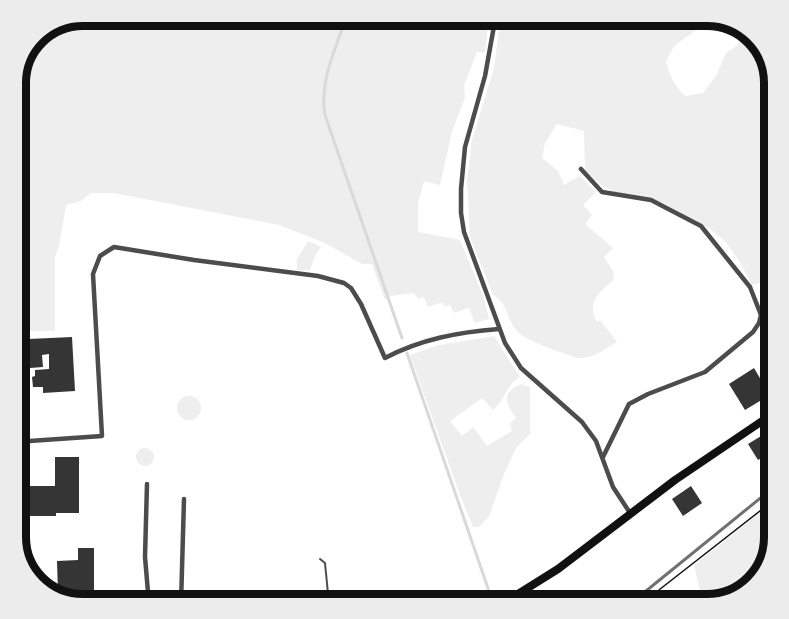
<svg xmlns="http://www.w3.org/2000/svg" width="789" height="619" viewBox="0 0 789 619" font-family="Jost,sans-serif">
  <rect width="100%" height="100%" fill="#fff"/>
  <!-- green -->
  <g fill="#eee">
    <path d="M82,15h407l-4,38 -8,-1 -13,33 1,12 -13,35 -12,53 -16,-4 -6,23v28l42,8 24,58 5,21 -14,4 -6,-15 -15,5 -4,-8 -6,2 -1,-5 -15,5 -4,-10 -6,2 -4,-6 -23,3 -6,4 -13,-36h-10l-37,-21 -46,-18 -165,-32h-23l-10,8 -15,4 -7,41 -4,11v74h-40v-253l23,-46z"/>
    <path d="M501,15l208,1 -7,10 -27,19 -9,16c3,14 8,24 19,35l18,-3 13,-17 10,-23 12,-8 2,-10 -9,-5 -1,-6 21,7 23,51v197l-22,6 -12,-23 -15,-21 -15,-12 -45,-25 -50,-11 -14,-8 -16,-15 -1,-39 -27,-7 -12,19 -3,15 16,13 6,14 16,-9 16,16 -13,13 9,10 -7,9 28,24 -9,9 10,16 -1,8c-14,10 -27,24 -16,41l3,-2 17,22c-14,8 -24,17 -41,16 -14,-6 -52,-17 -60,-28 -10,-12 -7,-26 -23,-35l-23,-58 -3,-56 5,-41 22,-72z"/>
    <path d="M308,241l13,6 -5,7 -6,16h-13v-11z"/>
    <path d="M494,336l26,41c-15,8 -14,23 -27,33l-11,-12 -32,23 12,15 11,-9 14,19 25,-15 -2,-8 6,-5c-11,-15 -15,-25 5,-34l9,3v47l-14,14 -12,26 -15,42 -10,11h-6l-13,-32 -50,-140 29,-10z"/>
    <circle cx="189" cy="408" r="12"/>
    <circle cx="145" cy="457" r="9"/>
    <path d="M774,502v39l-16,40 -55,23 -9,-39z"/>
  </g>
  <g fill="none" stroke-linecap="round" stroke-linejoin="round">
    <!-- stream -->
    <g stroke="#d9d9d9" stroke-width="3">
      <path d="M347,15c-11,34 -28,65 -22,100l77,223"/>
      <path d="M407,353l84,244"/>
    </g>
  </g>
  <!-- building -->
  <g fill="#353535">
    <path d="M72,337l3,54 -32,2v-6h-10l-1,-10 3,-1v-6l14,-1v-15l-7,1 1,12 -13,1 -1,-29z"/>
    <path d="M754,368l16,27 -25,15 -16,-26z"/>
    <path d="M774,428v31l-4,-6 -12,7 -10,-16z"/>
    <path d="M55,457h24v56h-23v3h-41v-30h40z"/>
    <path d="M691,486l11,17 -19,13 -11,-17z"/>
    <path d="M78,548h16v56h-12l-24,-9 -1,-34 21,-1z"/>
  </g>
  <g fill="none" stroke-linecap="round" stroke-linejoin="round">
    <!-- path -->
    <path stroke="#111" stroke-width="1.5" d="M641,604l133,-104"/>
    <!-- service -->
    <path stroke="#4c4c4c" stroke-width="2" d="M320,559l5,4 4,41"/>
    <!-- minor -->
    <g stroke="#4c4c4c" stroke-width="4.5">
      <path d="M496,15l-11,61 -20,71 -4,42v24l3,19 41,111 16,25 61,54 14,19 17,46 17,26"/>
      <path d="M581,169l21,23 49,8 50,26 49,61 11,28 -2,8 -6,9 -48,40 -57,22 -19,10 -26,53"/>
      <path d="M761,315l13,-6"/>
      <path d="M15,442l87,-6 -9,-162 7,-18 14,-9 80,13 124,16 26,7 7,5 10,16 24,54c36,-19 74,-26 114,-29"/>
      <path d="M147,484l-2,73 4,47"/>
      <path d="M513,598l4,6"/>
      <path d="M181,604l3,-105"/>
    </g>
    <!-- primary -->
    <path stroke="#111" stroke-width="8" d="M502,604l56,-35 117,-89 99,-67"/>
    <!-- rail -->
    <path stroke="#707070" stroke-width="3" d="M630,604l144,-117"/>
  </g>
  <!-- crop -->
  <path d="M0 0H789V619H0ZM83 26H707A57 57 0 0 1 764 83V537A57 57 0 0 1 707 594H83A57 57 0 0 1 26 537V83A57 57 0 0 1 83 26Z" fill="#ececec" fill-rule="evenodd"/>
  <path fill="none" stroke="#111" stroke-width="8" d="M83 26H707A57 57 0 0 1 764 83V537A57 57 0 0 1 707 594H83A57 57 0 0 1 26 537V83A57 57 0 0 1 83 26Z"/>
</svg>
